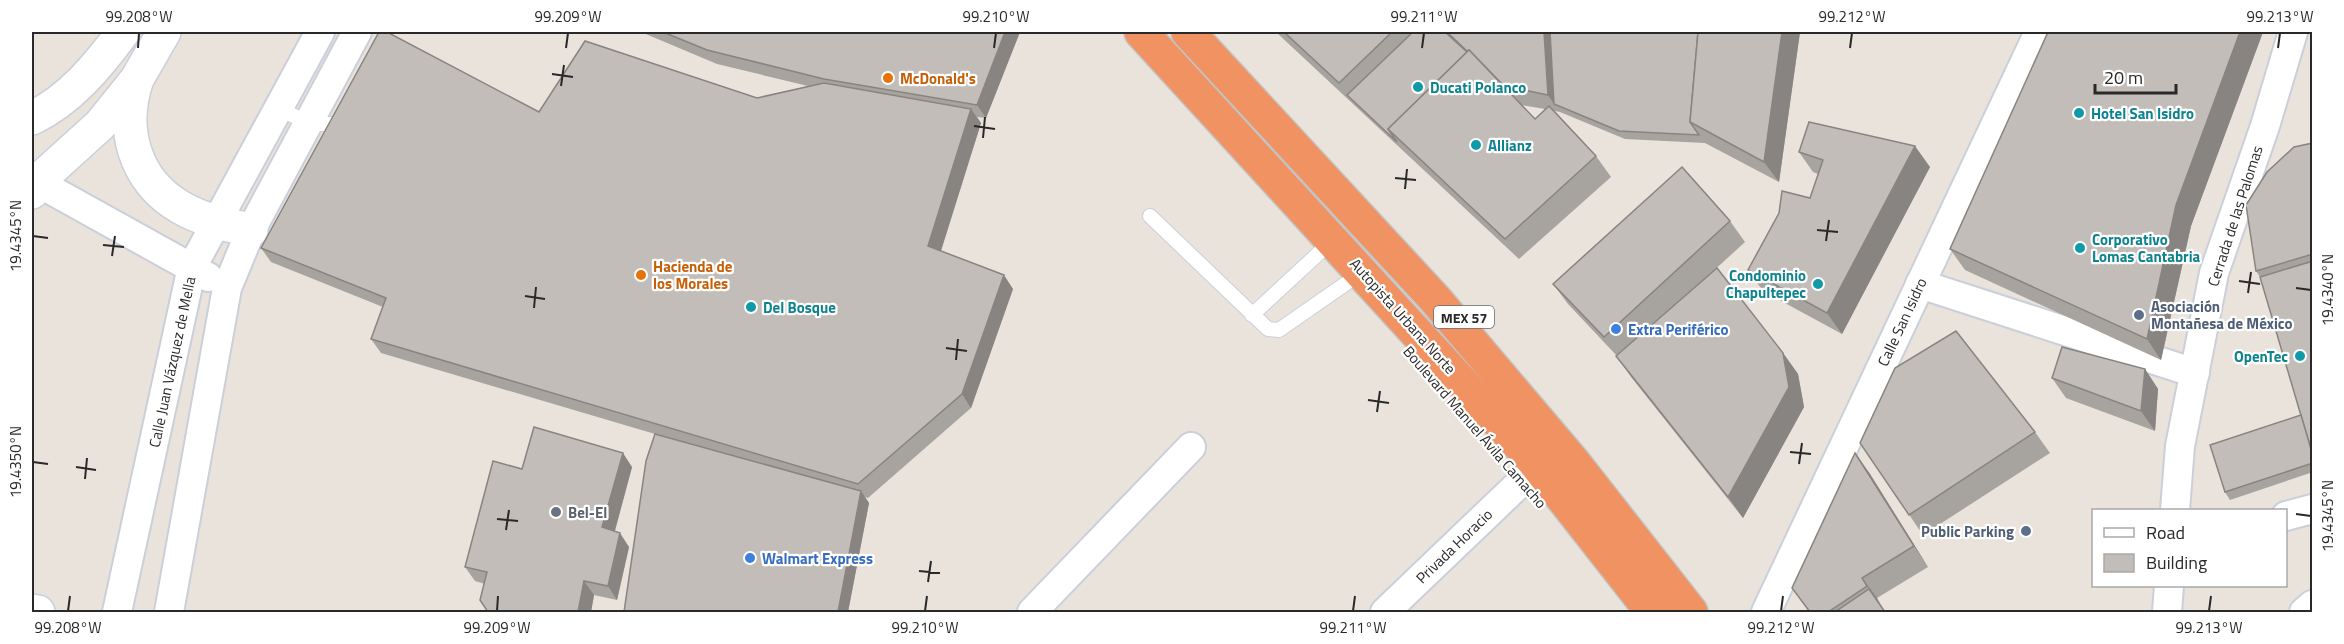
<svg xmlns="http://www.w3.org/2000/svg" width="2344" height="644" viewBox="0 0 2344 644" font-family="'Titillium Web',sans-serif">
  <rect width="100%" height="100%" fill="#eae3dc"/>
  <g fill="none" stroke-linecap="round" stroke-linejoin="round">
    <defs>
      <g id="lane">
        <path d="M279,108l30,16h29l6,3"/>
        <path d="M1150,216l118,113 11,1 69,-48"/>
        <path d="M1252,315l68,-63"/>
      </g>
      <g id="street">
        <path d="M37,182l171,95"/>
        <path d="M1920,284l275,89"/>
        <path d="M2175,510l5,-64 34,-173 51,-147 28,-94"/>
        <path d="M2286,516l26,-7"/>
        <path d="M117,612l75,-345 128,-235"/>
        <path d="M169,612l58,-324 24,-58 106,-198"/>
        <path d="M1032,612l159,-165"/>
        <path d="M1385,612l138,-132"/>
        <path d="M1766,612l273,-580"/>
        <path d="M2167,612l2,-26"/>
        <path d="M2304,612l8,-7"/>
      </g>
      <g id="secondary">
        <path d="M137,79c-17,49 -3,101 43,128 22,13 47,18 71,23"/>
        <path d="M32,118c38,-18 66,-52 91,-86"/>
        <path d="M32,192l5,-10 63,-57 37,-46 27,-47"/>
        <path d="M32,611l6,1"/>
      </g>
      <g id="highway">
        <path d="M1141,32l391,427 120,153"/>
        <path d="M1188,32l247,267 140,165 116,148"/>
      </g>
    </defs>
    <!-- lane casing -->
    <use href="#lane" stroke="#cacfda" stroke-width="16"/>
    <!-- street casing -->
    <use href="#street" stroke="#cacfda" stroke-width="32"/>
    <!-- secondary casing -->
    <use href="#secondary" stroke="#cacfda" stroke-width="36"/>
    <!-- highway casing -->
    <use href="#highway" stroke="#c3c3c3" stroke-width="36"/>
    <!-- lane -->
    <use href="#lane" stroke="#fff" stroke-width="14"/>
    <!-- street -->
    <use href="#street" stroke="#fff" stroke-width="28"/>
    <!-- secondary -->
    <use href="#secondary" stroke="#fff" stroke-width="33"/>
    <!-- highway -->
    <use href="#highway" stroke="#f09261" stroke-width="33"/>
  </g>
  <!-- wall -->
  <g fill="#a7a39e" fill-rule="evenodd">
    <path d="M641,32h379l-34,86 -9,-1 4,6 -40,128 72,38 -42,119 -103,90 -3,-1 4,6 -21,109h-224l31,-178 -274,-81 -10,-14 12,-32 -112,-45 -10,-14 278,-136 218,-14 51,-12 -91,-22z"/>
    <path d="M1276,32h524l-21,150 -74,-39 -80,-4 -65,-27 -5,-1 41,45 15,21 -92,82zM1521,105l24,4 -10,10z"/>
    <path d="M2048,32h215l-72,194 -30,134 -196,-90 -15,-21z"/>
    <path d="M2313,143v329l-83,28 -5,-8 76,-77 -41,-138 -4,-6z"/>
    <path d="M1799,152l131,15 -88,167 -79,-43 -15,-21 62,-72 8,-24 -5,-2z"/>
    <path d="M1730,221l15,21 -35,32 73,79 15,21 6,33 -61,111 -112,-141 -14,-21 -49,-52 -15,-20z"/>
    <path d="M2145,369l13,20 -3,42 -89,-33 -14,-20z"/>
    <path d="M2035,432l15,21 -127,82 -63,-92z"/>
    <path d="M1855,453l15,21 58,93 -51,31 8,14h-76l-17,-24z"/>
    <path d="M632,467l-17,64 14,16 -12,53 -23,-5 -3,17h-103l-3,-28 -10,-3 -10,-14 57,-98z"/>
  </g>
  <!-- shaded-wall -->
  <g fill="#888481">
    <path d="M1005,32h15l-34,86 -9,-13z"/>
    <path d="M1544,32h11l-1,72 -6,-9z"/>
    <path d="M1782,32h18l-21,150 -15,-20z"/>
    <path d="M2240,32h23l-72,194 -30,134 -14,-21 29,-134z"/>
    <path d="M971,109l10,14 -43,137 -10,-14z"/>
    <path d="M1915,146l15,21 -88,167 -15,-21z"/>
    <path d="M1004,275l9,14 -42,119 -9,-14z"/>
    <path d="M1783,353l15,21 6,33 -61,111 -15,-21z"/>
    <path d="M2145,369l13,20 -3,42 -14,-20z"/>
    <path d="M623,453l9,14 -20,74 -10,-14z"/>
    <path d="M1855,453l15,21 58,93 -14,-21z"/>
    <path d="M861,491l8,12 -21,109h-10z"/>
    <path d="M620,533l9,14 -12,53 -9,-14z"/>
    <path d="M1862,578l15,20 4,9 -14,-21z"/>
    <path d="M584,581l10,14 -3,17h-13z"/>
  </g>
  <!-- building -->
  <g fill="#c2bdb8" stroke="#888481" stroke-width="1.5">
    <path d="M379,32h8l152,80 46,-71 172,57 67,-15 147,26 -43,137 76,29 -42,119 -104,90 -487,-145 15,-41 -125,-50z"/>
    <path d="M663,32h342l-28,73 -153,-26 -117,-29z"/>
    <path d="M1284,32h108l-53,51z"/>
    <path d="M1413,32h32l22,20 -79,77 9,13 -50,-47z"/>
    <path d="M1447,32h97l4,63 -44,-9 -35,-36 -2,1z"/>
    <path d="M1550,32h148l-8,90 9,13 -80,-4 -65,-27z"/>
    <path d="M1698,32h84l-18,130 -74,-40z"/>
    <path d="M2048,32h192l-64,173 -29,134 -197,-90z"/>
    <path d="M1469,50l66,69 14,-13 47,50 -91,83 -117,-110z"/>
    <path d="M1809,122l106,24 -88,167 -79,-43 31,-57 3,-22 28,7 13,-38 -24,-8z"/>
    <path d="M2313,143v111l-57,17 -10,-66 21,-33 27,-25z"/>
    <path d="M1682,167l48,54 -126,116 -51,-53z"/>
    <path d="M2313,261v195l-53,-179z"/>
    <path d="M1717,268l66,85 6,34 -61,110 -112,-141z"/>
    <path d="M1956,331l79,101 -126,83 -49,-72 35,-75z"/>
    <path d="M2062,347l83,22 -4,42 -89,-33z"/>
    <path d="M2301,415l12,41v7l-88,29 -15,-47z"/>
    <path d="M534,427l89,26 -21,74 18,6 -12,53 -24,-5 -6,31h-90l-8,-12 7,-28 -22,-5 28,-106 29,8z"/>
    <path d="M655,434l206,57 -23,121h-214l22,-151z"/>
    <path d="M1855,453l59,93 -52,32 5,8 -39,26h-18l-18,-24z"/>
    <path d="M1869,589l16,23h-50z"/>
  </g>
  <!-- ticks -->
  <path fill="none" stroke="#292929" stroke-width="2" d="M138,48l1,-15M566,48l2,-15M994,48l2,-15M1422,48l2,-15M1850,48l2,-15M2278,48l2,-15M552,74l21,3M561,86l3,-21M974,126l21,3M983,138l2,-21M1395,178l21,2M1405,189l2,-20M1817,230l21,2M33,236l15,2M1826,241l3,-21M103,245l21,2M112,256l3,-20M2239,281l21,3M2296,288l15,2M2248,293l3,-21M525,296l20,3M534,308l2,-21M946,348l21,3M956,360l2,-21M1368,400l21,3M1377,412l3,-21M1790,452l21,2M33,462l15,2M1799,464l3,-21M76,467l20,3M85,479l2,-21M2296,514l15,2M497,519l21,2M506,530l3,-20M919,571l21,2M928,582l3,-21M68,611l2,-15M497,611l1,-15M925,611l2,-15M1353,611l2,-15M1781,611l2,-15M2209,611l2,-15"/>
  <!-- markers -->
  <g fill="#e8710a" stroke="#fff" stroke-width="2">
    <circle cx="888" cy="78" r="6"/>
    <circle cx="641" cy="275" r="6"/>
  </g>
  <g fill="#0f9aa8" stroke="#fff" stroke-width="2">
    <circle cx="1418" cy="87" r="6"/>
    <circle cx="2079" cy="113" r="6"/>
    <circle cx="1476" cy="145" r="6"/>
    <circle cx="2080" cy="248" r="6"/>
    <circle cx="1818" cy="284" r="6"/>
    <circle cx="751" cy="307" r="6"/>
    <circle cx="2300" cy="356" r="6"/>
  </g>
  <g fill="#5c6f8a" stroke="#fff" stroke-width="2">
    <circle cx="2139" cy="315" r="6"/>
    <circle cx="2026" cy="531" r="6"/>
  </g>
  <g fill="#3f7fe0" stroke="#fff" stroke-width="2">
    <circle cx="1616" cy="329" r="6"/>
    <circle cx="750" cy="558" r="6"/>
  </g>
  <circle fill="#6b7280" stroke="#fff" stroke-width="2" cx="556" cy="512" r="6"/>
  <g text-anchor="middle" dominant-baseline="central" stroke-width="4.5" stroke-linejoin="round" paint-order="stroke">
    <!-- shield labels -->
    <rect fill="#fff" stroke="#696969" stroke-width="1.5" x="1434" y="306" width="60" height="22" rx="4.5"/>
    <g font-size="14" font-weight="bold" fill="#292929">
      <text x="1464" y="317">MEX 57</text>
    </g>
    <!-- food labels -->
    <g font-size="15" font-weight="bold" fill="#c56008" stroke="#fff" text-anchor="start">
      <text x="900" y="78">McDonald's</text>
      <text x="653" y="266">Hacienda de<tspan x="653" dy="17">los Morales</tspan></text>
    </g>
    <!-- culture labels -->
    <g font-size="15" font-weight="bold" fill="#0d838f" stroke="#fff" text-anchor="start">
      <text x="1430" y="87">Ducati Polanco</text>
      <text x="2091" y="113">Hotel San Isidro</text>
      <text x="1488" y="145">Allianz</text>
      <text x="2092" y="239">Corporativo<tspan x="2092" dy="17">Lomas Cantabria</tspan></text>
      <text x="1806" y="275" text-anchor="end">Condominio<tspan x="1806" dy="17">Chapultepec</tspan></text>
      <text x="763" y="307">Del Bosque</text>
      <text x="2288" y="356" text-anchor="end">OpenTec</text>
    </g>
    <!-- street labels -->
    <g font-size="15" fill="#292929" stroke="#fff">
      <text transform="translate(2235 216) rotate(-72)">Cerrada de las Palomas</text>
      <text transform="translate(1403 316) rotate(48)">Autopista Urbana Norte</text>
      <text transform="translate(1902 322) rotate(-65)">Calle San Isidro</text>
      <text transform="translate(172 362) rotate(-78)">Calle Juan Vázquez de Mella</text>
      <text transform="translate(1475 427) rotate(49)">Boulevard Manuel Ávila Camacho</text>
      <text transform="translate(1454 546) rotate(-44)">Privada Horacio</text>
    </g>
    <!-- service labels -->
    <g font-size="15" font-weight="bold" fill="#4e5e75" stroke="#fff" text-anchor="start">
      <text x="2151" y="306">Asociación<tspan x="2151" dy="17">Montañesa de México</tspan></text>
      <text x="2014" y="531" text-anchor="end">Public Parking</text>
    </g>
    <!-- shop labels -->
    <g font-size="15" font-weight="bold" fill="#366cbe" stroke="#fff" text-anchor="start">
      <text x="1628" y="329">Extra Periférico</text>
      <text x="762" y="558">Walmart Express</text>
    </g>
    <!-- worship labels -->
    <g font-size="15" font-weight="bold" fill="#5b616d" stroke="#fff" text-anchor="start">
      <text x="568" y="512">Bel-El</text>
    </g>
  </g>
  <!-- border -->
  <rect width="2344" height="644" fill="none" stroke="#ffffff" stroke-width="66"/>
  <!-- legend -->
  <rect x="2092" y="509" width="195" height="78" fill="#ffffff" stroke="#a9a9a9" stroke-width="1.5"/>
  <rect x="2104" y="528" width="30" height="9" fill="#ffffff" stroke="#a9a9a9" stroke-width="1.5"/>
  <text x="2146" y="539" font-size="18" fill="#292929">Road</text>
  <rect x="2104" y="554" width="30" height="18" fill="#c2bdb8" stroke="#a9a9a9" stroke-width="1.5"/>
  <text x="2146" y="569" font-size="18" fill="#292929">Building</text>
  <!-- scale -->
  <path d="M2095 84v9h81v-9" fill="none" stroke="#292929" stroke-width="3"/>
  <text x="2104" y="84" font-size="18" fill="#292929" stroke="#ffffff" stroke-width="4.5" paint-order="stroke">20 m</text>
  <rect x="33" y="33" width="2278" height="578" fill="none" stroke="#292929" stroke-width="2"/>
  <g font-size="15" text-anchor="middle" fill="#292929">
    <text x="139" y="22">99.208°W</text>
    <text x="568" y="22">99.209°W</text>
    <text x="996" y="22">99.210°W</text>
    <text x="1424" y="22">99.211°W</text>
    <text x="1852" y="22">99.212°W</text>
    <text x="2280" y="22">99.213°W</text>
    <text transform="translate(16 236) rotate(-90)" y="5">19.4345°N</text>
    <text transform="translate(2328 290) rotate(-90)" y="5">19.4340°N</text>
    <text transform="translate(16 462) rotate(-90)" y="5">19.4350°N</text>
    <text transform="translate(2328 516) rotate(-90)" y="5">19.4345°N</text>
    <text x="68" y="633">99.208°W</text>
    <text x="497" y="633">99.209°W</text>
    <text x="925" y="633">99.210°W</text>
    <text x="1353" y="633">99.211°W</text>
    <text x="1781" y="633">99.212°W</text>
    <text x="2209" y="633">99.213°W</text>
  </g>
</svg>
